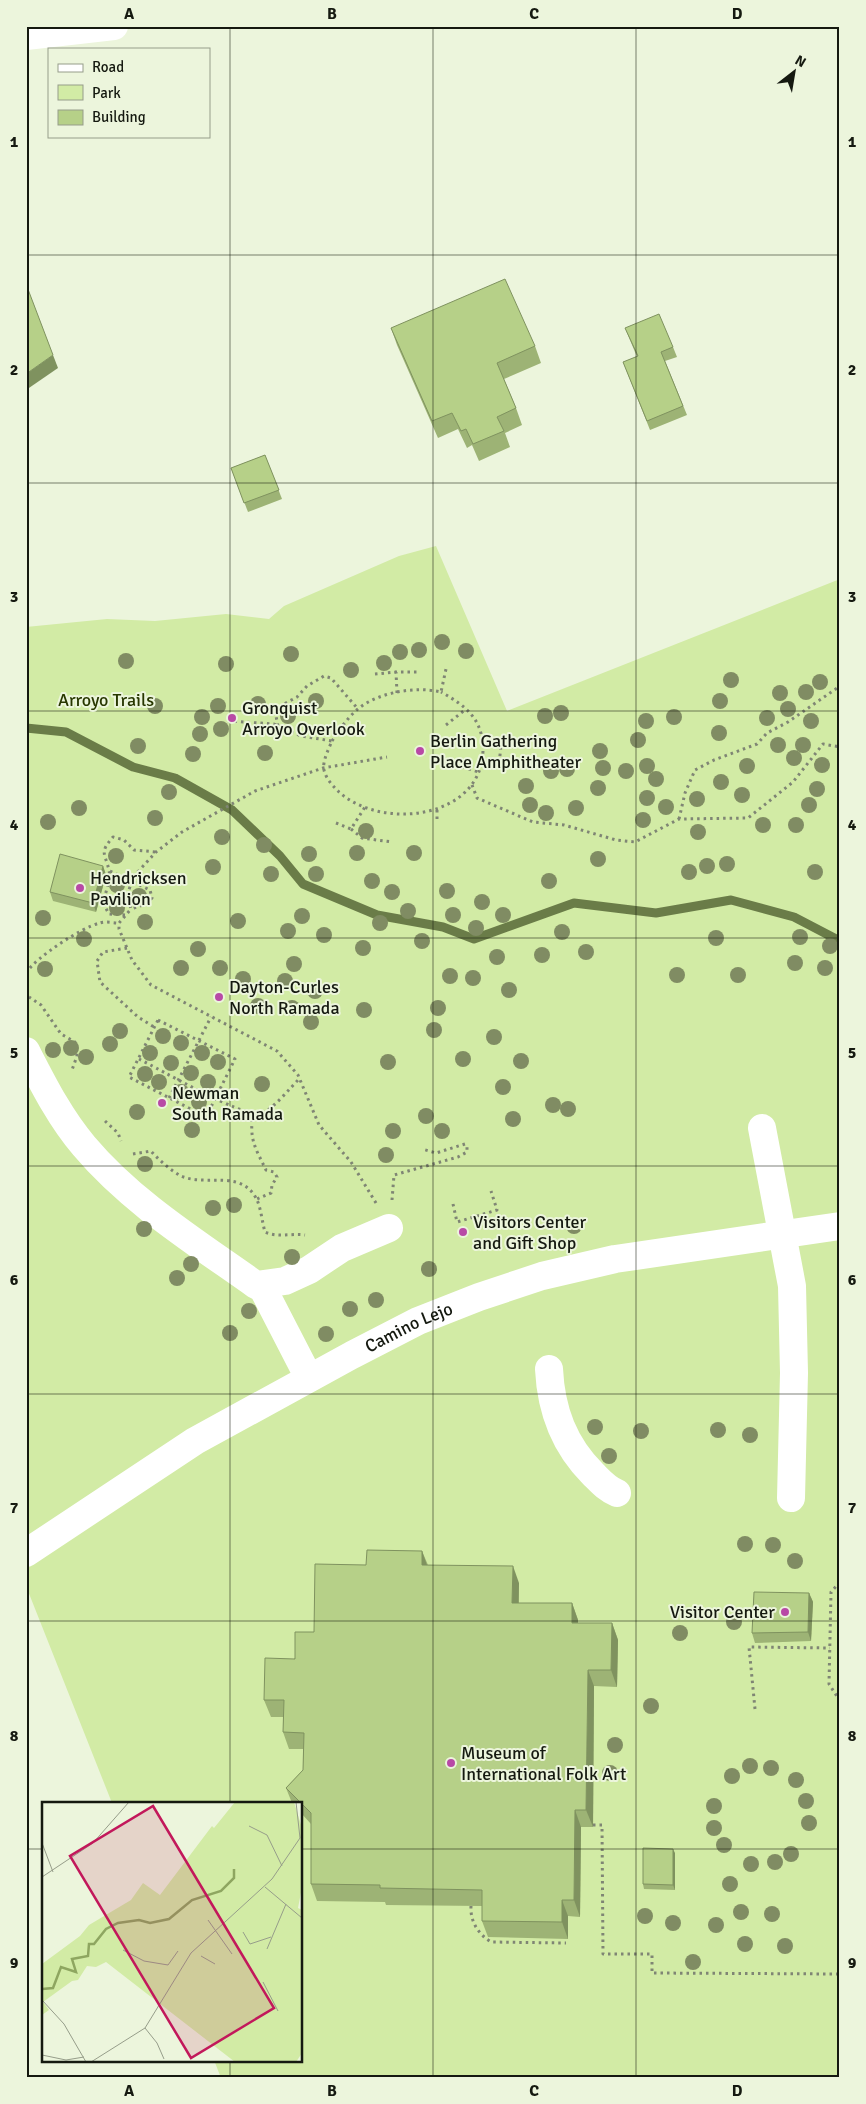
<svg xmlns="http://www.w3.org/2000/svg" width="866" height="2104" viewBox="0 0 866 2104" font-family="Signika,sans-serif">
  <rect width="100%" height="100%" fill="#ecf5dc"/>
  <!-- green -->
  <path fill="#d2eba5" d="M436,546l71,165 333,-132v1499h-619l-7,-18h87v-257h-189l-86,-217v-959l81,-8 48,2 71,-7 43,5 15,-13 115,-50z"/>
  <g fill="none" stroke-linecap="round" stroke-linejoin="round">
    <!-- stream -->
    <path stroke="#6a7c48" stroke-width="9" d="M26,728l40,4 67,35 42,11 57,32 48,46 23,28 74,31 66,12 31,12 100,-36 82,10 75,-13 63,17 46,24"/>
    <!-- path -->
    <g stroke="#7f8574" stroke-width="3" stroke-dasharray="2.5 4" stroke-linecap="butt">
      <path d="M375,674l21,-2"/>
      <path d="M397,693l-1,-21h21"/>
      <path d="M228,721l46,3 27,12 31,5c-3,7 -10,21 -8,29 2,9 9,16 15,22 43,39 143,27 144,-42 0,-31 -17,-44 -42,-58"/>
      <path d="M446,725l20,-16"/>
      <path d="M278,726l-2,-10 6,-11 15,-8 10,-11 17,-10 7,2 27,31"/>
      <path d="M332,741c8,-12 16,-24 27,-33 21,-16 57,-22 82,-16l5,-23"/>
      <path d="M450,763l29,9"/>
      <path d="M481,763l18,1 2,-18"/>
      <path d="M472,785l5,13 56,24 31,3 52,15 19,2 44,-23 69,-1 45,-36 30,-38 17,3"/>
      <path d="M437,810v12"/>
      <path d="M679,819l6,-26 10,-23 19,-10 43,-16 10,-11 21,-11 52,-36"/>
      <path d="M336,823l15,6 14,-22"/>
      <path d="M351,829l11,9 30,4"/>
      <path d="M110,871l40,19 2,8 -6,6 -15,5"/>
      <path d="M125,915l-16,-1 -6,-11c2,-9 8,-24 6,-33 -4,-17 -10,-17 4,-33l11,3 10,10 22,2"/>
      <path d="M127,948l-24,4 -6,9 3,21 38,35 16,10"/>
      <path d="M26,973c9,-15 56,-46 74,-50 6,-2 13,0 19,0"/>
      <path d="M26,991l3,6 12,8 20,29 14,8 2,14 -5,14"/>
      <path d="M158,1020l77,39 -29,58 -77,-40z"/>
      <path d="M139,1059c20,10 102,57 120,55 11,-1 32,-27 40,-35"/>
      <path d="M169,1098l42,-81"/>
      <path d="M253,1113c-4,27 2,34 13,57l8,2 3,5 -5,8 -1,8 -14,6"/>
      <path d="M105,1121l13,12 3,8"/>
      <path d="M133,1154l18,-3c8,9 19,19 30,25 25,11 59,-7 75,22 5,9 6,24 9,34 13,6 26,1 40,3"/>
      <path d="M392,1200l2,-25 64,-18 9,-5v-5l-2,-3 -29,9 -14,-4"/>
      <path d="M376,1203l-25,-41 -32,-37 -21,-50 -21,-24 -126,-66 -19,-25 -13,-31v-6l12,-14 -4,-14 7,-19 22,-24 26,-20 73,-41 68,-23 64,-11"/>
      <path d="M453,1204l4,18 40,-12 -6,-19"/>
      <path d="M840,1582l-9,10 -2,92 11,17"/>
      <path d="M755,1709l-6,-62 81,1"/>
      <path d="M593,1825h9l1,129h49v19l188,1"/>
      <path d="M471,1906c-1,15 7,28 20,36l75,1"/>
    </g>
    <!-- minor -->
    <g stroke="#fff" stroke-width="28">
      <path d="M26,36l88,-10"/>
      <path d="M26,1051c17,33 34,67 58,95 47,56 113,97 172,139l29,-4 24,-11 33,-22 47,-20"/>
      <path d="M762,1128l30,158 2,87 -3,125"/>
      <path d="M261,1285l48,93"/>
      <path d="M549,1369c2,42 15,76 44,105 8,8 14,15 24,19"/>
      <path id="s1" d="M26,1553l169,-112 157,-86 66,-34 61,-24 63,-21 73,-17 225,-33"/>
    </g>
  </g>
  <!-- trees -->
  <g fill="#808c63">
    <circle cx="442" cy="642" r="8"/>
    <circle cx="419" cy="650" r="8"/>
    <circle cx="466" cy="651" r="8"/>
    <circle cx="400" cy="652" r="8"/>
    <circle cx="291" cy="654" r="8"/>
    <circle cx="126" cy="661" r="8"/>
    <circle cx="384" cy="663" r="8"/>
    <circle cx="226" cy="664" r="8"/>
    <circle cx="351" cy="670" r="8"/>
    <circle cx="731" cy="680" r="8"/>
    <circle cx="820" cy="682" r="8"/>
    <circle cx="806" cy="692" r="8"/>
    <circle cx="780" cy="693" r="8"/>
    <circle cx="316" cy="701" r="8"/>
    <circle cx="720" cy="701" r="8"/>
    <circle cx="258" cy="704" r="8"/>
    <circle cx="155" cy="706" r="8"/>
    <circle cx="218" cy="706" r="8"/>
    <circle cx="788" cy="709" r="8"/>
    <circle cx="561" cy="713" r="8"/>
    <circle cx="288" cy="716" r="8"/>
    <circle cx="545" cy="716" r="8"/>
    <circle cx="202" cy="717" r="8"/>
    <circle cx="674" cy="717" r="8"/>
    <circle cx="767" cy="718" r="8"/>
    <circle cx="646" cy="721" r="8"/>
    <circle cx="811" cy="721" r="8"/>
    <circle cx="221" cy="729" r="8"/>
    <circle cx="719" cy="733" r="8"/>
    <circle cx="200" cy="734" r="8"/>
    <circle cx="638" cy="740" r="8"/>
    <circle cx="778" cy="745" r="8"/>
    <circle cx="803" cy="745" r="8"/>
    <circle cx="138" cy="746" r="8"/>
    <circle cx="600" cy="751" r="8"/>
    <circle cx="265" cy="753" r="8"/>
    <circle cx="193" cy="754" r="8"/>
    <circle cx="794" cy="758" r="8"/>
    <circle cx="822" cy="765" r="8"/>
    <circle cx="647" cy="766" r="8"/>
    <circle cx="747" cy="766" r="8"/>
    <circle cx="603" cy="768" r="8"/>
    <circle cx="567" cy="769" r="8"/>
    <circle cx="551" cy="771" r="8"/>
    <circle cx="626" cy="771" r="8"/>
    <circle cx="656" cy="779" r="8"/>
    <circle cx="721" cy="782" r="8"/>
    <circle cx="526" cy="786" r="8"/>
    <circle cx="598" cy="788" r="8"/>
    <circle cx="817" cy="789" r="8"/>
    <circle cx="169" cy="792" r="8"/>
    <circle cx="742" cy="795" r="8"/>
    <circle cx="647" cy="798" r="8"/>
    <circle cx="697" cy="799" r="8"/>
    <circle cx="530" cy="805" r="8"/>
    <circle cx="809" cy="805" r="8"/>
    <circle cx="666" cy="807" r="8"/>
    <circle cx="79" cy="808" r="8"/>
    <circle cx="576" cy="808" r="8"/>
    <circle cx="546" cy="813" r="8"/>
    <circle cx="155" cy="818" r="8"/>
    <circle cx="643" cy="820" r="8"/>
    <circle cx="48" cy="822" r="8"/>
    <circle cx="763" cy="825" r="8"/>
    <circle cx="796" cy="825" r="8"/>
    <circle cx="366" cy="831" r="8"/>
    <circle cx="698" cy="832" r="8"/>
    <circle cx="222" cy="837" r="8"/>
    <circle cx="264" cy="845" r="8"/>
    <circle cx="357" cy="853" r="8"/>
    <circle cx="414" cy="853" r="8"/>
    <circle cx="309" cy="854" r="8"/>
    <circle cx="116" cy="856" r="8"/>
    <circle cx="598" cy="859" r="8"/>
    <circle cx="727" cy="864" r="8"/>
    <circle cx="707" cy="866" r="8"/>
    <circle cx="213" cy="867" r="8"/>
    <circle cx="689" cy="872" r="8"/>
    <circle cx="815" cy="872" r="8"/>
    <circle cx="271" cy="874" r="8"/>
    <circle cx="316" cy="874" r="8"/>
    <circle cx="372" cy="881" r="8"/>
    <circle cx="549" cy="881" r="8"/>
    <circle cx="117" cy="885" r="8"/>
    <circle cx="447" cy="891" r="8"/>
    <circle cx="392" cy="892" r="8"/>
    <circle cx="139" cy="896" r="8"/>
    <circle cx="482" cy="902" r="8"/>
    <circle cx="117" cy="908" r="8"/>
    <circle cx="408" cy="911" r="8"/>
    <circle cx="453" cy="915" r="8"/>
    <circle cx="503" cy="915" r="8"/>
    <circle cx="302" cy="916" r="8"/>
    <circle cx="43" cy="918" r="8"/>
    <circle cx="238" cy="921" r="8"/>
    <circle cx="145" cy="922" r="8"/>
    <circle cx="380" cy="923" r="8"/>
    <circle cx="476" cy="928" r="8"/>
    <circle cx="288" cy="931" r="8"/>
    <circle cx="562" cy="932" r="8"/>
    <circle cx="324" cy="935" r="8"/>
    <circle cx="800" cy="937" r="8"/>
    <circle cx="716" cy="938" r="8"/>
    <circle cx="84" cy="939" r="8"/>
    <circle cx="422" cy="941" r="8"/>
    <circle cx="830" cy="946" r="8"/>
    <circle cx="363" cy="948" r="8"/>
    <circle cx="198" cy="949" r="8"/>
    <circle cx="586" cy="952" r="8"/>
    <circle cx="542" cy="955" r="8"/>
    <circle cx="497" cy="957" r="8"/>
    <circle cx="795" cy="963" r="8"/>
    <circle cx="294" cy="964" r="8"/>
    <circle cx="181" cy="968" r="8"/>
    <circle cx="220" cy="968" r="8"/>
    <circle cx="825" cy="968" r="8"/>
    <circle cx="45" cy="969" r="8"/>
    <circle cx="677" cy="975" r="8"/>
    <circle cx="738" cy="975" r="8"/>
    <circle cx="450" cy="976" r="8"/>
    <circle cx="473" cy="978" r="8"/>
    <circle cx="243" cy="979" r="8"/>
    <circle cx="285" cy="981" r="8"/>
    <circle cx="509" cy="990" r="8"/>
    <circle cx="315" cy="991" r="8"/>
    <circle cx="258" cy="1006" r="8"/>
    <circle cx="292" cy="1008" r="8"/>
    <circle cx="438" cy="1008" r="8"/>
    <circle cx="364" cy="1010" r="8"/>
    <circle cx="311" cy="1022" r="8"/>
    <circle cx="434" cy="1030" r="8"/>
    <circle cx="120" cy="1031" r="8"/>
    <circle cx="163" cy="1036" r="8"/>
    <circle cx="494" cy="1037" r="8"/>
    <circle cx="181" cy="1043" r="8"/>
    <circle cx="110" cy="1044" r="8"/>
    <circle cx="71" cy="1048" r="8"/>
    <circle cx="53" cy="1050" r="8"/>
    <circle cx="150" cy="1053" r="8"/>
    <circle cx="202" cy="1053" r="8"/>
    <circle cx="86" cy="1057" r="8"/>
    <circle cx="463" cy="1059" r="8"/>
    <circle cx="521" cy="1061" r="8"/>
    <circle cx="218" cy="1062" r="8"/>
    <circle cx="388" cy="1062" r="8"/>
    <circle cx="171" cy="1063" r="8"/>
    <circle cx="191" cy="1073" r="8"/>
    <circle cx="145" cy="1074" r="8"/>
    <circle cx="159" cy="1082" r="8"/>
    <circle cx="208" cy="1082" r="8"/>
    <circle cx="262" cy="1084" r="8"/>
    <circle cx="503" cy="1087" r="8"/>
    <circle cx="181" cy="1092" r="8"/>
    <circle cx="199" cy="1102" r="8"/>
    <circle cx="553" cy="1105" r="8"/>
    <circle cx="568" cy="1109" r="8"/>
    <circle cx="137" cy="1112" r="8"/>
    <circle cx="426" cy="1116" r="8"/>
    <circle cx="513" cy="1119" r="8"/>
    <circle cx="192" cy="1130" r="8"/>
    <circle cx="393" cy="1131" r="8"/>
    <circle cx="442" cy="1131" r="8"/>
    <circle cx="386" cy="1155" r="8"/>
    <circle cx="145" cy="1164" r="8"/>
    <circle cx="234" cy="1205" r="8"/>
    <circle cx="213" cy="1208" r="8"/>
    <circle cx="574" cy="1226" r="8"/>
    <circle cx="144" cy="1229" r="8"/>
    <circle cx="292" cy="1257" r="8"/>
    <circle cx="191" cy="1264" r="8"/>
    <circle cx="429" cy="1269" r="8"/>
    <circle cx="177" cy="1278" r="8"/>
    <circle cx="376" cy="1300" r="8"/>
    <circle cx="350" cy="1309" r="8"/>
    <circle cx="249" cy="1311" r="8"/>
    <circle cx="230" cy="1333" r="8"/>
    <circle cx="326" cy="1334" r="8"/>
    <circle cx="595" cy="1427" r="8"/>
    <circle cx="718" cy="1430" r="8"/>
    <circle cx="641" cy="1431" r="8"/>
    <circle cx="750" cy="1435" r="8"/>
    <circle cx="609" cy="1456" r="8"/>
    <circle cx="745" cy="1544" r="8"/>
    <circle cx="773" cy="1545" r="8"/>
    <circle cx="795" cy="1561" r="8"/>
    <circle cx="734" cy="1622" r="8"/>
    <circle cx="680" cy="1633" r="8"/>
    <circle cx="651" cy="1706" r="8"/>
    <circle cx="615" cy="1745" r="8"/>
    <circle cx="750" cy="1766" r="8"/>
    <circle cx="771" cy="1768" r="8"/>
    <circle cx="610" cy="1773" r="8"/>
    <circle cx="732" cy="1776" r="8"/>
    <circle cx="796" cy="1780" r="8"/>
    <circle cx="806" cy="1801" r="8"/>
    <circle cx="714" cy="1806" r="8"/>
    <circle cx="809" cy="1823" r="8"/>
    <circle cx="714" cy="1828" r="8"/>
    <circle cx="724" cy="1845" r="8"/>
    <circle cx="791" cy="1854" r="8"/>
    <circle cx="775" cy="1862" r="8"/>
    <circle cx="751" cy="1864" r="8"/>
    <circle cx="730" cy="1884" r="8"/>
    <circle cx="741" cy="1912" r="8"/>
    <circle cx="772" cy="1914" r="8"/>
    <circle cx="645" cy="1916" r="8"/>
    <circle cx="673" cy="1923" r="8"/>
    <circle cx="716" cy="1925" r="8"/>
    <circle cx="745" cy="1944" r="8"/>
    <circle cx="785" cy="1946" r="8"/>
    <circle cx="693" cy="1962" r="8"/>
  </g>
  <!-- wall -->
  <g fill="#9db375">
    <path d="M391,328l144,18 6,17 -37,16 12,29 6,17 -17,8 5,14 -31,14 -7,-16 -5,3 -9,-19 -20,9 -41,-93z"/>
    <path d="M625,328l48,19 4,10 -12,4 22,54 -37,15 -27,-68 14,-5z"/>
    <path d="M265,455l17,44 -34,13 -17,-44z"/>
    <path d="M103,866l3,9 -10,37 -43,-11 -3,-9z"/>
    <path d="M422,1551l6,14 91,18v20h53l6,17v3h34l6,17 -1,47 -23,-1 -1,141h-12l-1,90 -12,-1v23l-80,-2 -6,-16v-15l-96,-1 -1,-3 -68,-1 -6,-17v-60l-10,-11v-10h-9l-6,-15 17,-18v-21h-14l-6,-17v-15h-12l-7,-17 50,-68 52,-67z"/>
    <path d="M809,1593l4,9 -2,39 -56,2 -3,-10z"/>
    <path d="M675,1853v37l-31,-1 -1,-5z"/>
  </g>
  <!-- shaded-wall -->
  <g fill="#7f925f">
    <path d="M53,355l5,13 -32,22v-16z"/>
    <path d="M103,866l3,9 -10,37 -3,-9z"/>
    <path d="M422,1551l6,17 -6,-3z"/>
    <path d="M513,1566l6,17 -1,36 -6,-16z"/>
    <path d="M809,1593l4,9 -2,39 -3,-9z"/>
    <path d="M572,1603l6,17v19l-6,-16z"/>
    <path d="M612,1623l6,17 -1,47 -6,-17z"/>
    <path d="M588,1670l6,16 -1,141 -7,-17z"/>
    <path d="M575,1810l6,17 -1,90 -6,-17z"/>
    <path d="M673,1849l2,4v37l-2,-5z"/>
    <path d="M562,1900l6,16v23l-6,-17z"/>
  </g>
  <!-- building -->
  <g fill="#b6d088" stroke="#7f925f">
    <path d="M505,279l30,67 -38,17 19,45 -19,9 7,14 -31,13 -7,-15 -5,2 -9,-18 -20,8 -41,-93z"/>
    <path d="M26,284l27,71 -27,19z"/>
    <path d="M659,314l14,33 -12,5 22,54 -36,15 -24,-59 15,-6 -13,-28z"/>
    <path d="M265,455l14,35 -35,13 -13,-35z"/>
    <path d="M60,854l43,12 -10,37 -43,-11z"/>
    <path d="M367,1550l55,1v14l91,1 -1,37h60v20h40l-1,47h-23l-2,140h-11l-1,90h-12v22l-80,-1v-31l-102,-2v-3l-69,-1v-71l-25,-25 17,-18 1,-37 -21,-1 1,-32h-20l1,-42 30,1v-27h19l1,-68 51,1z"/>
    <path d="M754,1592l55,1 -1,39 -56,1z"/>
    <path d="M643,1848l30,1v36l-30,-1z"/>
  </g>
  <!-- grid -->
  <path fill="none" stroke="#151910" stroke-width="1" stroke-opacity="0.55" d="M230,26v1777M433,26v2052M636,26v2052M26,255h814M26,483h814M26,711h814M26,938h814M26,1166h814M26,1394h814M26,1621h814M26,1849h18M301,1849h539M230,2060v18"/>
  <!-- markers -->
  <g fill="#b849a6" stroke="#ecf5dc" stroke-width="2">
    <circle cx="232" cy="718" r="5"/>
    <circle cx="420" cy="751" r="5"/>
    <circle cx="80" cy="888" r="5"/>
    <circle cx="219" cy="997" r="5"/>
    <circle cx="162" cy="1103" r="5"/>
    <circle cx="463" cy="1232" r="5"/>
    <circle cx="785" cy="1612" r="5"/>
    <circle cx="451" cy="1763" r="5"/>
  </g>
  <g text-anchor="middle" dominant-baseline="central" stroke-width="4" stroke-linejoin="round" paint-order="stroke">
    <!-- park labels -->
    <g font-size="18" fill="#283700" stroke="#ecf5dc">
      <text x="106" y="700">Arroyo Trails</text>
    </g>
    <!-- poi labels -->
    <g font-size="18" fill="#151910" stroke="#ecf5dc" text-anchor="start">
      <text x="242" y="708">Gronquist<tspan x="242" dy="21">Arroyo Overlook</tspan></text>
      <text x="430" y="741">Berlin Gathering<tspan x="430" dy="21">Place Amphitheater</tspan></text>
      <text x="90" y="878">Hendricksen<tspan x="90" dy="21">Pavilion</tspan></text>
      <text x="229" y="987">Dayton-Curles<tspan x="229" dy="21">North Ramada</tspan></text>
      <text x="172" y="1093">Newman<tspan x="172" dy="21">South Ramada</tspan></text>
      <text x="473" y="1222">Visitors Center<tspan x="473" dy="21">and Gift Shop</tspan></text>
      <text x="775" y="1612" text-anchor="end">Visitor Center</text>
      <text x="461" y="1753">Museum of<tspan x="461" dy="21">International Folk Art</tspan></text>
    </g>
    <!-- street labels -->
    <g font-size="18" fill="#151910" stroke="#ecf5dc">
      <text stroke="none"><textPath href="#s1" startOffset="445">Camino Lejo</textPath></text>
    </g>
  </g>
  <!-- overview -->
  <g transform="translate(42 1802)">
    <rect width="260" height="260" fill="#ecf5dc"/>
    <path d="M193,0h59l8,26v59l-4,21 4,2v143l-6,9h-61l-129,-100 -10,5 -9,-1 -9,14 -6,1 -29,21 6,8 -7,5v-51l38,-28 9,-11 42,-25 12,-17 17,12 52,-69 2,2z" fill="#d2eba5"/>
    <path fill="none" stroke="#8ea660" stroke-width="2.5" d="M0,187l11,-1 8,-21 15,5 -4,-13 16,-3 1,-12h5l12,-15 12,-6 21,-3 11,3 19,-4 23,-19 29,-9 13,-13v-9"/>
    <path fill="none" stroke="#969d8a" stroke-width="1" d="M207,24l18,9 15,31M0,41l11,29M0,75l51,-34 36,-41M223,85l37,31M166,118l24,34M201,130l7,12 21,-7M225,147l19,-45M81,148l21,11 24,4 10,-14M159,154l14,8M221,180l15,29M0,198l22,24 22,38M103,226l12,15 7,16M0,253l24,5 18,-3M49,260l54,-34 46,-75 81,-74 28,-41 -4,-36"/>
    <path fill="#c2185b" fill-opacity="0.15" stroke="#c2185b" stroke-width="2.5" d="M111,4l121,202 -83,50 -121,-202z"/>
    <rect width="260" height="260" fill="none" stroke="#151910" stroke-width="2.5"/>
  </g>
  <!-- border -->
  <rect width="866" height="2104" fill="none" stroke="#ecf5dc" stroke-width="55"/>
  <!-- legend -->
  <rect x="48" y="48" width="162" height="90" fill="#ecf5dc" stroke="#969d8a"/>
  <rect x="58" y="64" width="25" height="8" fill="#ffffff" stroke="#969d8a"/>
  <text x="92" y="72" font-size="15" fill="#151910">Road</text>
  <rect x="58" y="85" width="25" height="15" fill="#d2eba5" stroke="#969d8a"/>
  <text x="92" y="98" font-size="15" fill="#151910">Park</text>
  <rect x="58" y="110" width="25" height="15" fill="#b6d088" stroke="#969d8a"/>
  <text x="92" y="122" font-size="15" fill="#151910">Building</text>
  <!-- north arrow -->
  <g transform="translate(794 72) rotate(31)" stroke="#ecf5dc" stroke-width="4" paint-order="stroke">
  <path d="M0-4L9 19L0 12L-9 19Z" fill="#151910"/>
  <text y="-8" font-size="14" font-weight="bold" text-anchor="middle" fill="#151910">N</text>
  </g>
  <rect x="28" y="28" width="810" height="2048" fill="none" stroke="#151910" stroke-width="2"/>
  <g font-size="16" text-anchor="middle" font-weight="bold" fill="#151910">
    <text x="129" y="19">A</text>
    <text x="332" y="19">B</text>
    <text x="534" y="19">C</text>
    <text x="737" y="19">D</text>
    <text x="14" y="147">1</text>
    <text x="852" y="147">1</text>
    <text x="14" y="375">2</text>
    <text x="852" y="375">2</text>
    <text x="14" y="602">3</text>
    <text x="852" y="602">3</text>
    <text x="14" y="830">4</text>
    <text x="852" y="830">4</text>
    <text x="14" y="1058">5</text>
    <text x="852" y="1058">5</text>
    <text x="14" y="1285">6</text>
    <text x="852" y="1285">6</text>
    <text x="14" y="1513">7</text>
    <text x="852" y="1513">7</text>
    <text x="14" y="1741">8</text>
    <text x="852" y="1741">8</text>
    <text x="14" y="1968">9</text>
    <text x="852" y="1968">9</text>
    <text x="129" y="2096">A</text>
    <text x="332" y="2096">B</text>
    <text x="534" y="2096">C</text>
    <text x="737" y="2096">D</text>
  </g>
</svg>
